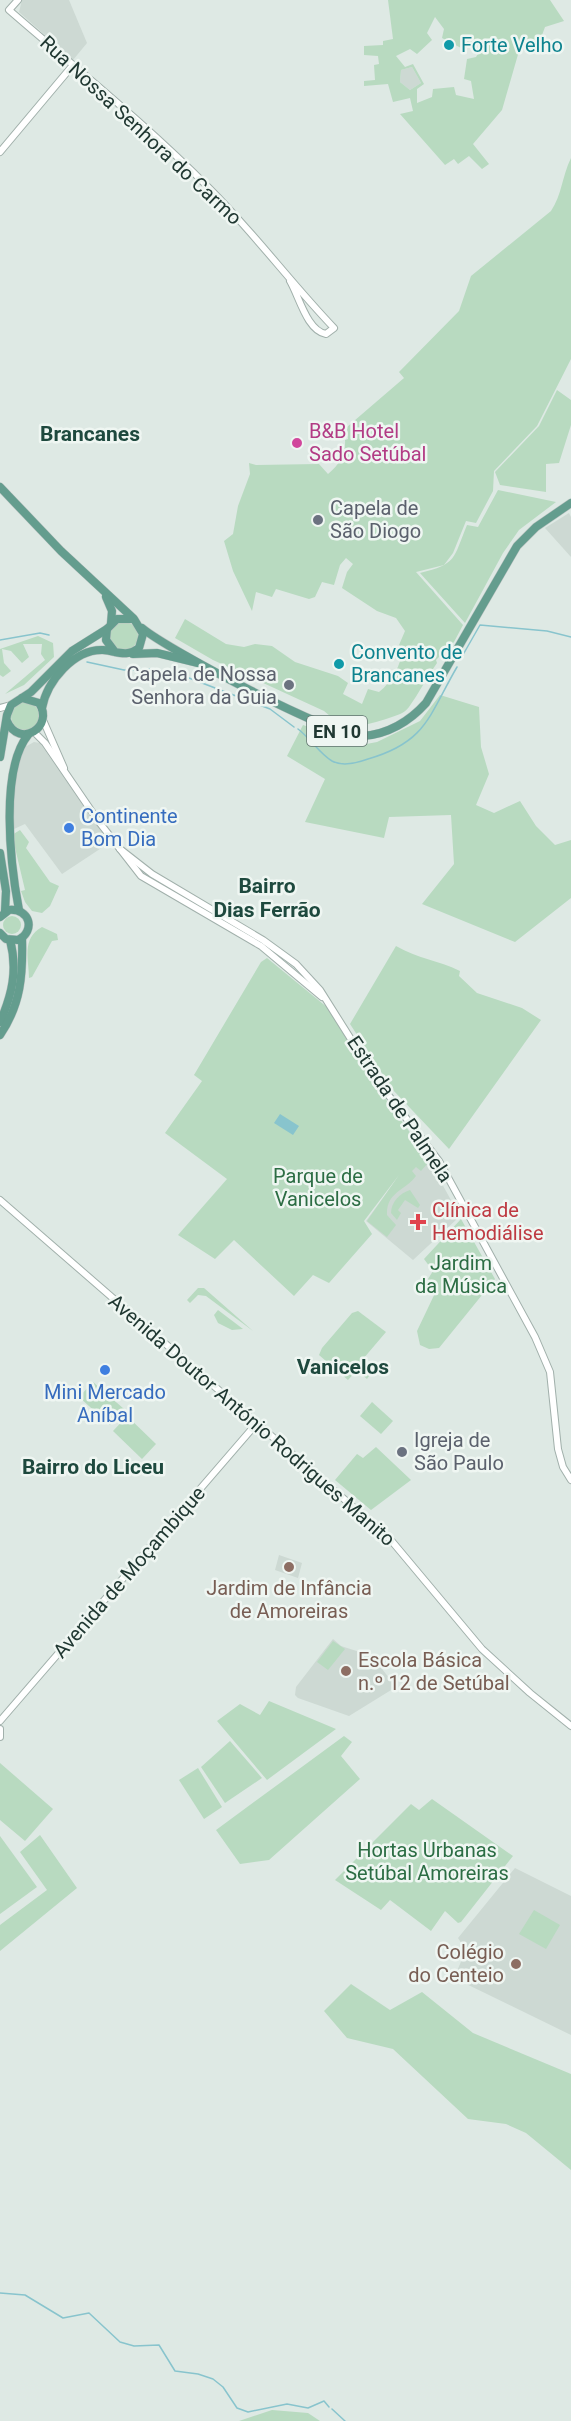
<svg xmlns="http://www.w3.org/2000/svg" width="571" height="2421" viewBox="0 0 571 2421" font-family="Roboto,sans-serif">
  <rect width="100%" height="100%" fill="#dee9e4"/>
  <!-- built -->
  <g fill="#cdd9d3">
    <path d="M22,0h47l18,43 -14,17 -54,-48z"/>
    <path d="M412,67l9,16 -11,7 -10,-8 1,-12z"/>
    <path d="M569,513l2,4v40l-26,-29z"/>
    <path d="M34,742l6,1 69,100 -47,31 -37,-50 -11,5 -4,-23 2,-30 13,-29z"/>
    <path d="M421,1146l36,65 -3,1 4,6 -45,42 -47,-39z"/>
    <path d="M279,1555l23,8 -4,15 -23,-8z"/>
    <path d="M333,1639l8,7 31,10 24,31 -47,29 -51,-18 -3,-3 1,-8z"/>
    <path d="M515,1868l56,28v139l-117,-57 12,-28 -8,-12z"/>
  </g>
  <!-- green -->
  <g fill="#b8dac0" fill-rule="evenodd">
    <path d="M388,0h162l14,21 -19,6 -7,19 -20,-5 -3,9 4,1 -17,59 -29,34 16,20 -7,5 -13,-13 -11,8 -4,-5 -9,6 -45,-51 13,-3 -3,-13 -17,4 -5,-18 -24,2v-5l11,-1 -1,-15 5,-1 -1,-8 -14,-1v-9l19,-1v-4l10,-2zM435,17l9,12 -2,9 21,11 6,-8 15,3 -8,13 -9,2 -3,20 7,2 3,18 -18,-4 -2,-8 -21,2 -1,8 -15,6v-14l7,-5 -11,-20 -8,3 -9,-11 14,-7 7,5 15,-14 -5,-7zM412,67l9,16 -11,7 -10,-8 1,-12z"/>
    <path d="M571,158v201l-34,67 -43,45 -1,20 -17,32 -10,-2 -13,32 -9,12 -28,7 47,53 -9,17 -18,18 1,3c-10,14 -18,30 -28,44 -5,7 -12,8 -20,11 -26,9 -44,12 -65,-7l-111,-51 -38,-22 10,-19 41,25 18,3 11,-3 17,2 23,16 43,14 10,7 -5,11 19,10 6,-15 11,3c13,-10 22,-27 24,-44l-4,-3 6,-14 -9,-13 -19,-7 -35,-23 5,-16 6,-8 -7,-6 -6,7 -6,20 -12,-3 -7,15 -6,2 -33,-10 -4,8 -16,-5 -4,19 -19,-40 -9,-30 9,-7 5,-28 12,-32 -1,-11 7,2 63,-1 9,10c12,-9 18,-22 17,-34l3,-1 -1,-12 57,-49 -5,-6 60,-61 12,-35 80,-65c11,-16 11,-35 20,-53z"/>
    <path d="M557,390l14,10v25l-12,38 -13,1v28l-46,-7 -5,-13 44,-46z"/>
    <path d="M498,490l58,12 -37,28 -16,23 -38,70 -45,-50c37,-9 33,-14 47,-48l11,2z"/>
    <circle cx="124" cy="636" r="14"/>
    <path d="M38,636l15,7 1,14 -30,28 -19,9 40,-34 -4,-6 1,-10h-19l6,13 -7,6 -11,-12 -9,-2 2,14 7,8 -8,6 -3,-2v-26z"/>
    <path d="M440,695l39,12 2,40 8,27 -13,31 18,8 26,-12 16,25 19,19 16,-5v58l-56,44 -93,-38 32,-40 -3,-49 -62,2 -5,21 -79,-16 20,-43 -38,-23 16,-31 58,20 16,-3 43,-21z"/>
    <circle cx="25" cy="716" r="14"/>
    <path d="M20,830l9,12 -3,6 24,34 9,4 -9,20 -8,7 -10,-2 -7,-9 -4,-11 4,-1 -13,-55z"/>
    <circle cx="12" cy="925" r="9"/>
    <path d="M42,927l15,7 1,6 -6,1 -20,36 -3,1c0,-19 -8,-39 13,-51z"/>
    <path d="M396,946c22,13 42,14 64,25l-1,5 18,17 45,15 19,12 -92,129 -56,-59 -43,-66z"/>
    <path d="M267,958l61,50 40,67 60,82 -1,7 -6,7 -5,-4 -4,4 4,5c-11,15 -30,16 -29,39l9,10 -9,12 -20,-16 32,-46 -35,46 8,13 -43,49 -16,-8 -19,21 -60,-56 -19,19 -37,-24 49,-56 -62,-46 37,-52 -8,-6 67,-113z"/>
    <path d="M410,1190l10,15 -2,3 -13,-8 -7,10 3,3 -4,7 -6,-7c0,-11 9,-20 19,-23z"/>
    <path d="M461,1219l34,60 -56,69 -10,1 -9,-4 -3,-14 20,-42 -9,-10 5,-8 -9,-12z"/>
    <path d="M198,1288h6l49,43 -47,-35 -8,-1 -8,8 -3,-3z"/>
    <path d="M218,1310l25,19 -11,1 -14,-7 -4,-8z"/>
    <path d="M358,1311l28,21 -23,27 10,11 -6,9 -10,-9 -9,10 -29,-25 3,-7 30,-35z"/>
    <path d="M93,1382l31,27 -14,16 -31,-28z"/>
    <path d="M372,1402l21,19 -12,13 -21,-18z"/>
    <path d="M127,1416l29,28 -14,15 -29,-28z"/>
    <path d="M376,1447l35,33 -40,30 -36,-30 22,-26 6,4z"/>
    <path d="M333,1641l12,8 -17,21 -11,-8z"/>
    <path d="M269,1701l67,28 -69,51 -50,-59 23,-17 20,11z"/>
    <path d="M344,1736l8,6 -11,14 19,23 -91,81 -29,4 -24,-34z"/>
    <path d="M230,1741l32,37 -37,25 -24,-36z"/>
    <path d="M0,1763l53,46 -28,32 -25,-21z"/>
    <path d="M198,1768l24,39 -18,12 -25,-39z"/>
    <path d="M432,1799l81,57 -52,66 -3,1 -13,-12 -14,20 -41,-31 -9,10 -46,-30 76,-76 8,6z"/>
    <path d="M40,1835l37,53 -77,63v-26l47,-35 -27,-38z"/>
    <path d="M0,1836l37,51 -37,27z"/>
    <path d="M534,1910l26,15 -14,24 -27,-15z"/>
    <path d="M351,1984l39,26 32,-18 51,41 98,41v96l-45,-37 -20,-9 -38,-5 -75,-70 -46,-11 -23,-27z"/>
    <path d="M272,2410l36,3 12,8h-81z"/>
  </g>
  <!-- water -->
  <path fill="#88c4cd" d="M280,1114l19,12 -6,9 -19,-12z"/>
  <g fill="none" stroke-linecap="round" stroke-linejoin="round">
    <!-- stream -->
    <g stroke="#88c4cd" stroke-width="1.5">
      <path d="M0,640l40,-7 9,2"/>
      <path d="M460,660l20,-35 67,6 24,6"/>
      <path d="M87,662l37,8 31,-1 34,9 81,31 24,18"/>
      <path d="M298,729c12,9 22,25 34,32 11,6 25,2 36,-2 59,-17 61,-44 89,-92"/>
      <path d="M0,2293l25,2 38,23 26,-5 31,29 14,4 25,-1 16,26 23,3 15,5 10,8 14,21 11,4 39,-8 21,4 16,-7 5,6"/>
      <path d="M332,2409l13,12"/>
    </g>
    <defs>
      <g id="minor">
        <path d="M18,0l-9,10c68,59 138,115 201,179 44,44 81,94 124,139l-8,6c-19,-3 -27,-38 -36,-53"/>
        <path d="M0,152l73,-87"/>
        <path d="M0,708l11,-3"/>
        <path d="M43,720l21,48"/>
        <path d="M34,732l11,11 54,79 42,54 120,70 61,51"/>
        <path d="M120,849l32,25 111,66 33,24 24,26 56,89 63,82 96,176 15,35 8,77 5,18 8,13"/>
        <path d="M0,1200l390,339 92,110 48,44 41,33"/>
        <path d="M0,1721l257,-298"/>
        <path d="M0,1729v8"/>
      </g>
      <g id="major">
        <path d="M0,487l61,64 72,67"/>
        <path d="M106,597l6,14 -1,12"/>
        <path d="M142,628c26,22 191,109 220,108 25,-1 48,-15 64,-33l91,-157 19,-19 35,-24"/>
        <path d="M133,654l24,-1 41,10"/>
        <path d="M42,708c5,-27 32,-59 61,-58 14,1 23,8 36,-2l4,-14 -9,-15h-17l-10,10 -1,11 9,12"/>
        <path d="M7,721c12,28 48,6 32,-18l-17,-5"/>
        <path d="M0,757l7,-42 4,-10 20,-13 41,-41 35,-22"/>
        <path d="M0,853l6,38 -1,20"/>
        <path d="M19,910c-9,-47 -19,-140 9,-175"/>
        <path d="M0,917l9,-7c21,-2 27,21 9,30l-12,-1 -6,-6"/>
        <path d="M0,1022c12,-27 18,-52 10,-82"/>
        <path d="M0,1035c21,-31 23,-60 22,-97"/>
      </g>
    </defs>
    <!-- minor casing -->
    <use href="#minor" stroke="#a1b0ab" stroke-width="8"/>
    <!-- major casing -->
    <use href="#major" stroke="#bcc3c2" stroke-width="9"/>
    <!-- minor -->
    <use href="#minor" stroke="#fff" stroke-width="6"/>
    <!-- major -->
    <use href="#major" stroke="#649d8e" stroke-width="8"/>
  </g>
  <!-- markers -->
  <g fill="#0f9aa8" stroke="#eff6f2" stroke-width="2">
    <circle cx="449" cy="45" r="6"/>
    <circle cx="339" cy="664" r="6"/>
  </g>
  <circle fill="#d1479c" stroke="#eff6f2" stroke-width="2" cx="297" cy="443" r="6"/>
  <g fill="#6b7280" stroke="#eff6f2" stroke-width="2">
    <circle cx="318" cy="520" r="6"/>
    <circle cx="289" cy="685" r="6"/>
    <circle cx="402" cy="1452" r="6"/>
  </g>
  <g fill="#3f7fe0" stroke="#eff6f2" stroke-width="2">
    <circle cx="69" cy="828" r="6"/>
    <circle cx="105" cy="1370" r="6"/>
  </g>
  <path fill="#e0444e" stroke="#eff6f2" stroke-width="2" d="M415 1213h6v6h6v6h-6v6h-6v-6h-6v-6h6z"/>
  <g fill="#8d6e63" stroke="#eff6f2" stroke-width="2">
    <circle cx="289" cy="1567" r="6"/>
    <circle cx="346" cy="1671" r="6"/>
    <circle cx="516" cy="1964" r="6"/>
  </g>
  <g text-anchor="middle" dominant-baseline="central" stroke-width="5" stroke-linejoin="round" paint-order="stroke">
    <!-- shield labels -->
    <rect fill="#eff6f2" stroke="#5e716c" stroke-width="1.5" x="307" y="716" width="60" height="30" rx="4.5"/>
    <g font-size="18" font-weight="bold" fill="#203832">
      <text x="337" y="731">EN 10</text>
    </g>
    <!-- culture labels -->
    <g font-size="20" fill="#0d838f" stroke="#eff6f2" text-anchor="start">
      <text x="461" y="45">Forte Velho</text>
      <text x="351" y="652">Convento de<tspan x="351" dy="23">Brancanes</tspan></text>
    </g>
    <!-- street labels -->
    <g font-size="20" fill="#203832" stroke="#eff6f2">
      <text transform="translate(141 130) rotate(43)">Rua Nossa Senhora do Carmo</text>
      <text transform="translate(400 1109) rotate(56)">Estrada de Palmela</text>
      <text transform="translate(252 1420) rotate(41)">Avenida Doutor António Rodrigues Manito</text>
      <text transform="translate(129 1572) rotate(-49)">Avenida de Moçambique</text>
    </g>
    <!-- hotel labels -->
    <g font-size="20" fill="#b23c85" stroke="#eff6f2" text-anchor="start">
      <text x="309" y="431">B&amp;B Hotel<tspan x="309" dy="23">Sado Setúbal</tspan></text>
    </g>
    <!-- worship labels -->
    <g font-size="20" fill="#5b616d" stroke="#eff6f2" text-anchor="start">
      <text x="330" y="508">Capela de<tspan x="330" dy="23">São Diogo</tspan></text>
      <text x="277" y="674" text-anchor="end">Capela de Nossa<tspan x="277" dy="23">Senhora da Guia</tspan></text>
      <text x="414" y="1440">Igreja de<tspan x="414" dy="23">São Paulo</tspan></text>
    </g>
    <!-- shop labels -->
    <g font-size="20" fill="#366cbe" stroke="#eff6f2" text-anchor="start">
      <text x="81" y="816">Continente<tspan x="81" dy="23">Bom Dia</tspan></text>
      <text x="105" y="1392" text-anchor="middle">Mini Mercado<tspan x="105" dy="23">Aníbal</tspan></text>
    </g>
    <!-- park labels -->
    <g font-size="20" fill="#2c6d44" stroke="#eff6f2">
      <text x="318" y="1176">Parque de<tspan x="318" dy="23">Vanicelos</tspan></text>
      <text x="461" y="1263">Jardim<tspan x="461" dy="23">da Música</tspan></text>
      <text x="427" y="1850">Hortas Urbanas<tspan x="427" dy="23">Setúbal Amoreiras</tspan></text>
    </g>
    <!-- health labels -->
    <g font-size="20" fill="#be3a42" stroke="#eff6f2" text-anchor="start">
      <text x="432" y="1210">Clínica de<tspan x="432" dy="23">Hemodiálise</tspan></text>
    </g>
    <!-- education labels -->
    <g font-size="20" fill="#785e54" stroke="#eff6f2">
      <text x="289" y="1588">Jardim de Infância<tspan x="289" dy="23">de Amoreiras</tspan></text>
      <text x="358" y="1660" text-anchor="start">Escola Básica<tspan x="358" dy="23">n.º 12 de Setúbal</tspan></text>
      <text x="504" y="1952" text-anchor="end">Colégio<tspan x="504" dy="23">do Centeio</tspan></text>
    </g>
    <!-- neighbourhood labels -->
    <g font-size="21" font-weight="bold" fill="#1e493e" stroke="#eff6f2">
      <text x="90" y="434">Brancanes</text>
      <text x="267" y="886">Bairro<tspan x="267" dy="24">Dias Ferrão</tspan></text>
      <text x="343" y="1367">Vanicelos</text>
      <text x="93" y="1467">Bairro do Liceu</text>
    </g>
  </g>
</svg>
